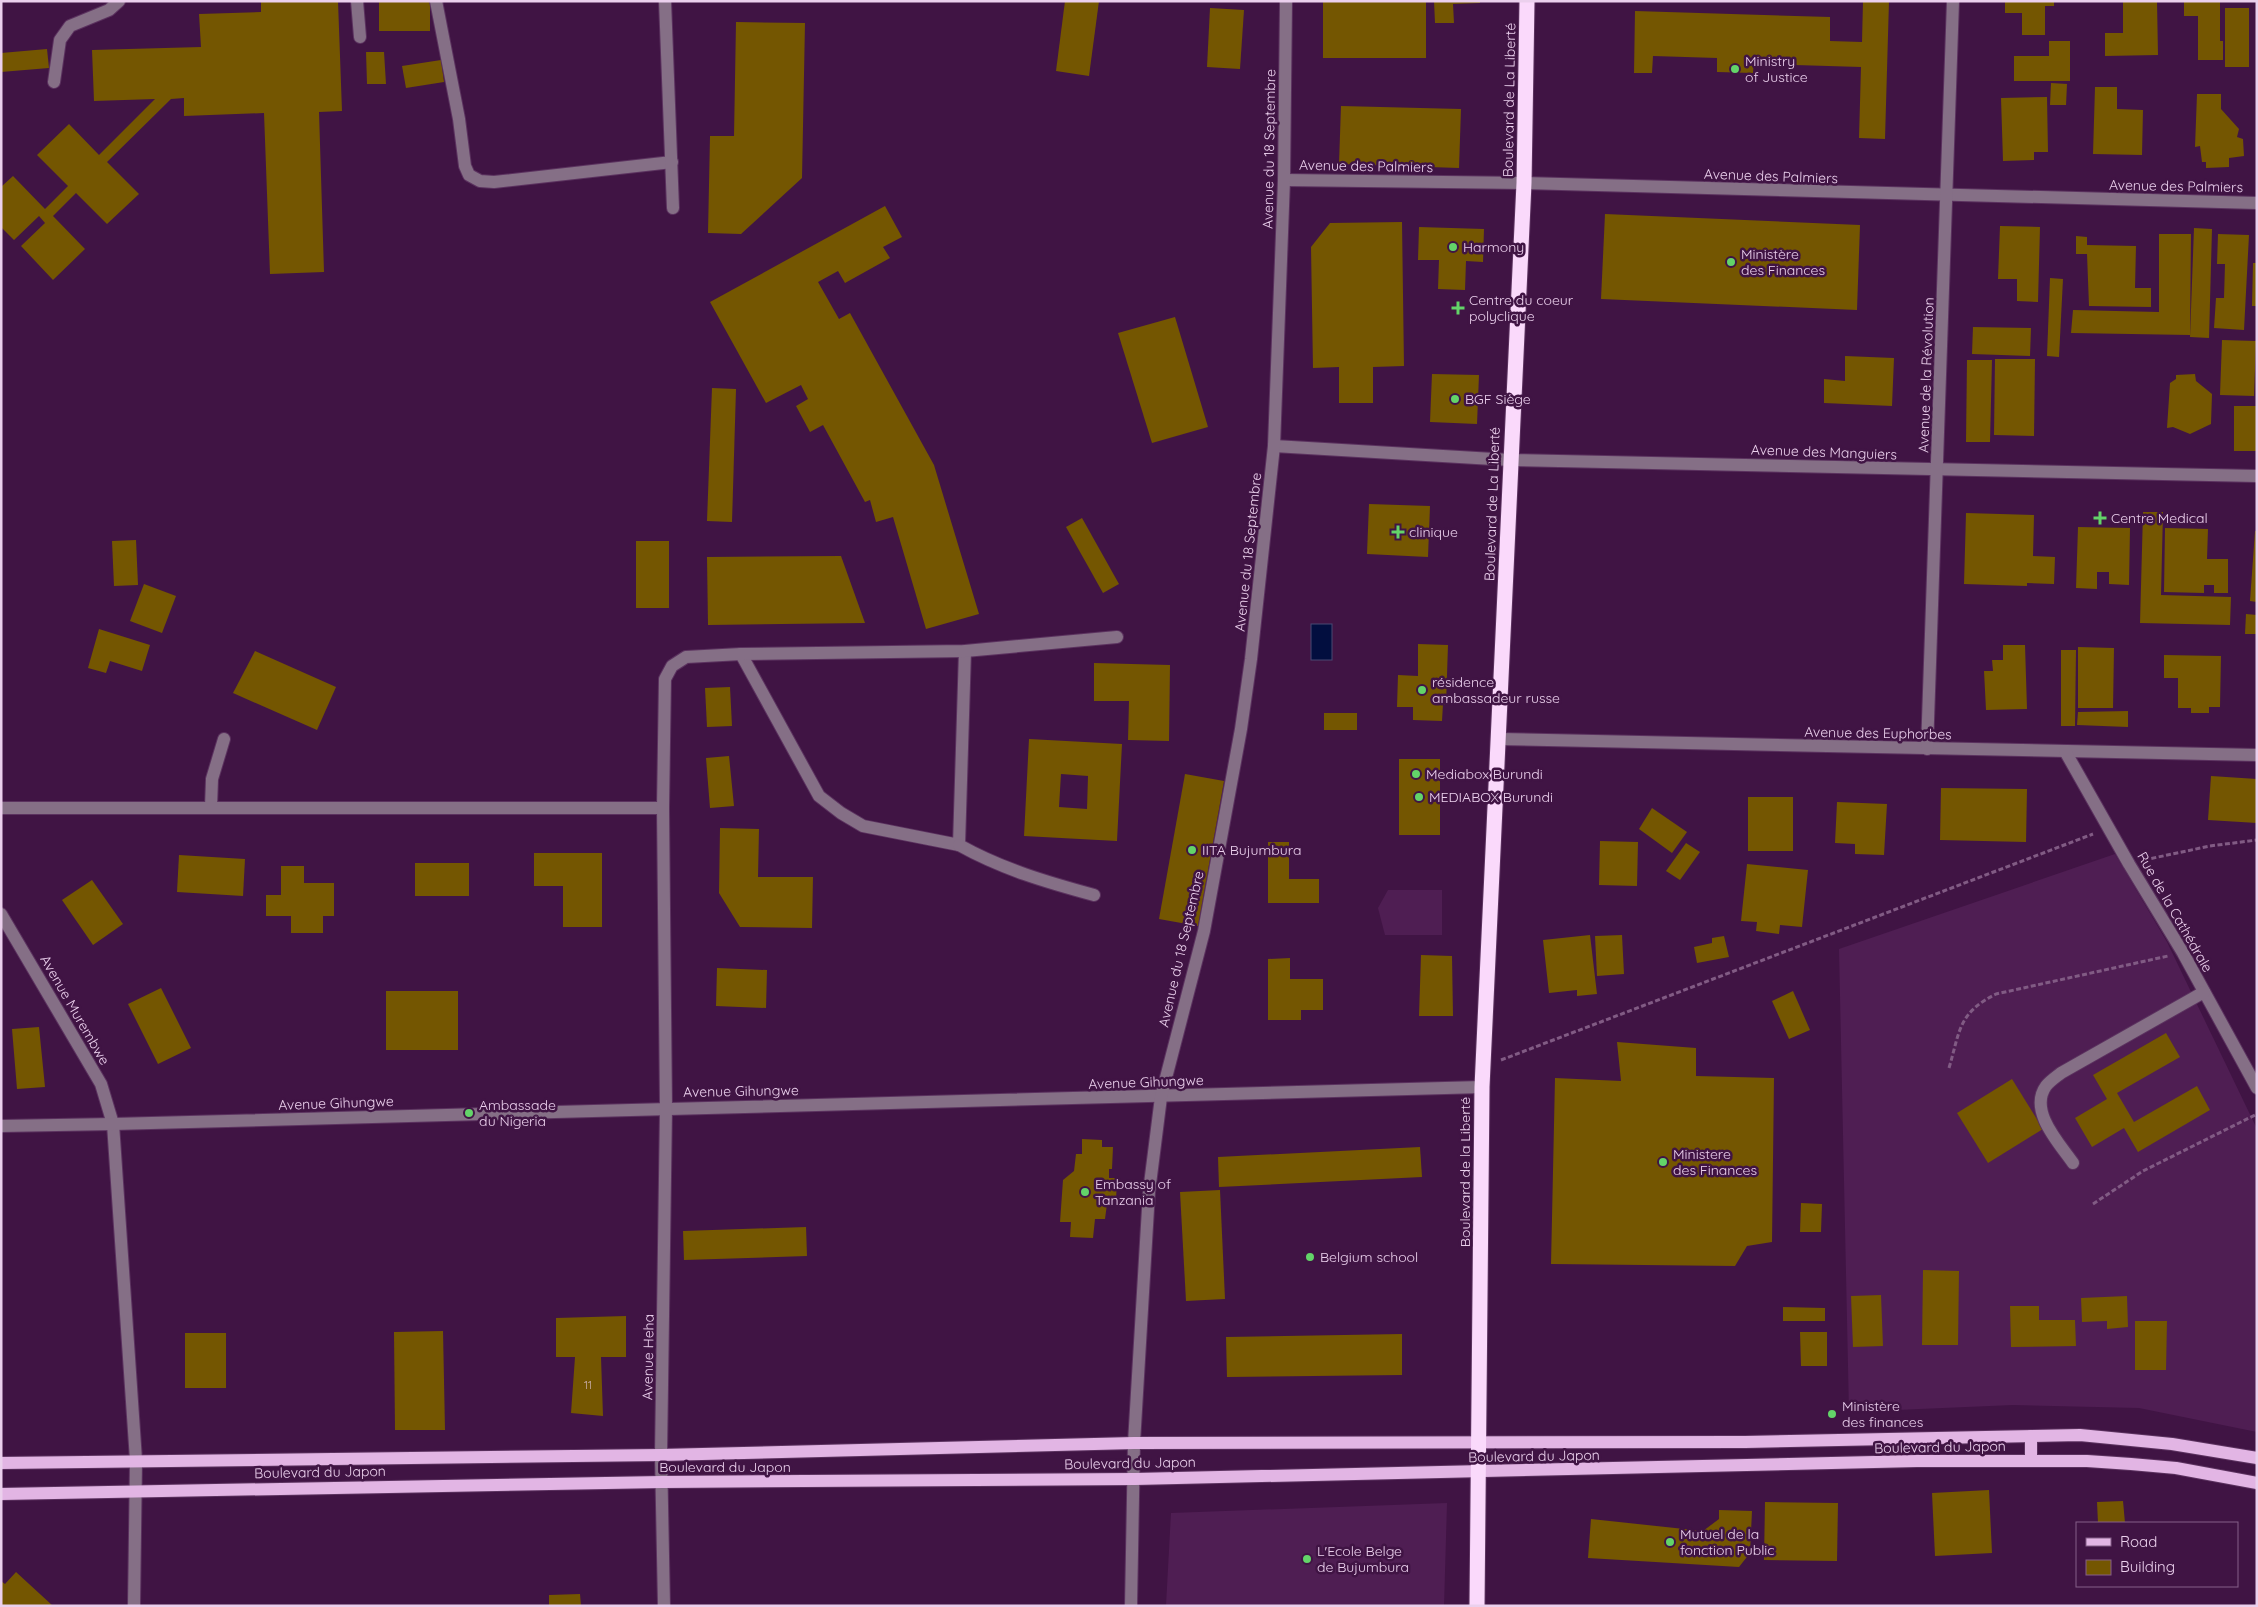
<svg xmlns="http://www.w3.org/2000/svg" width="2258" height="1607" viewBox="0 0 2258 1607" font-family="Quicksand,sans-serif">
  <rect width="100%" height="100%" fill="#401444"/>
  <!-- built -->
  <g fill="#4f1e53">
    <path d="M2115,854l52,88 90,187v303l-118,-24 -126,-3 -164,7 -10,-463z"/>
    <path d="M1388,890h54v45h-57l-7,-27z"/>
    <path d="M1447,1503l-3,103h-278l5,-93z"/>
  </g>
  <!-- water -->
  <rect fill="#020e3f" stroke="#484873" x="1311" y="624" width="21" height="36"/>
  <!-- building -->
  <g fill="#745601" fill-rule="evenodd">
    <path d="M261,1h77l4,110 -23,1 5,160 -54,2 -6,-161 -80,3v-18l-13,1 -64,63 32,32 -32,30 -31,-31 -23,23 32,33 -32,31 -32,-34 24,-23 -6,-7 -25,24 -13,-13v-40l12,-11 32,33 23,-23 -31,-31 32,-31 30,31 56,-56 -61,2 -2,-51 109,-3 -2,-33 62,-2z"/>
    <rect x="379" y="1" width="51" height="30"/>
    <path d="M1065,1h34l-10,75 -33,-5z"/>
    <path d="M1426,1v57h-103v-56z"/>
    <path d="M1434,1h46v2l-27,1 1,19h-19z"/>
    <path d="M1863,1h26l-4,138 -26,-1 2,-71 -66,-2v-4l-41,-2 -1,14 -36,-1v-14l-64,-2 -1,17h-18l1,-62 195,6v24l32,1z"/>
    <path d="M2005,1h49v5h-9v29h-23v-22h-17z"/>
    <path d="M2123,1h34l1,54 -53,1v-23h18z"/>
    <path d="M2184,1h36v40h3v19h-25v-44h-14z"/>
    <path d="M1210,8l34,2 -4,59 -33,-2z"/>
    <rect x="2225" y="8" width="24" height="59"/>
    <path d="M736,22l69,1 -3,155 -61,56 -33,-1 2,-97h24z"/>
    <path d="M2049,41h21v40h-56v-25h35z"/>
    <path d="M47,49l2,19 -48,4v-19z"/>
    <path d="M366,52h18l2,32h-19z"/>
    <path d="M441,60l3,22 -38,6 -4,-22z"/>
    <path d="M2051,83l16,1 -1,21h-16z"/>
    <path d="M2095,87h22v22l26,1 -1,45 -49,-1z"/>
    <path d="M2197,94h24v15l18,20 -2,8 6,2 1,17 -15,2v9l-23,1v-6h-4l-2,-16 -5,1z"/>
    <path d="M2047,97l1,55h-14v8l-31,1 -2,-63z"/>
    <path d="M1341,106l120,3 -2,59 -120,-4z"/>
    <path d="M885,206l17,31 -19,10 7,11 -45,25 -7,-12 -20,11 21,37 11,-6 84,152 45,149 -53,15 -33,-112 -17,5 -6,-22 -5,2 -42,-77 -13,7 -14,-26 12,-7 -7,-14 -35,18 -56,-101z"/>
    <path d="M1605,214l255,11 -3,85 -256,-11z"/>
    <path d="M1402,222l2,144 -31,1v36h-34v-36l-26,1 -2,-121 19,-24z"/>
    <path d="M2000,226l40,1 -2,75 -21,-1v-22h-19z"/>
    <path d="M1419,227l65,2 -1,33 -17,-1 -1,29 -27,-1 1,-29h-21z"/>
    <path d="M2194,228l18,1 -3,109 -19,-1z"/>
    <path d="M2159,234h32l-1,101 -119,-2 2,-23 86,2z"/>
    <path d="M2218,234l31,1 -5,95 -30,-2 2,-30h8l1,-34h-8z"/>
    <path d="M2076,236l11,1v8l49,1 -1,42h16v19l-62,-1 -2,-52h-11z"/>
    <path d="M2253,263h4v43h-5z"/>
    <path d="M2050,278l13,1 -4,78 -12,-1z"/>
    <path d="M1175,317l33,110 -56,16 -34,-110z"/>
    <path d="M1973,327l58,1 -1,28 -58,-2z"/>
    <path d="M2222,340l34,1 -2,55 -34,-1z"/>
    <path d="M1845,356l49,2 -2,48 -68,-3v-24l21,2z"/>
    <path d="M1995,359h40l-1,77 -40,-1z"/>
    <path d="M1967,360h25l-2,82h-24z"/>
    <path d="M1432,374l47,1 -2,49 -47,-2z"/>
    <path d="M2195,374l1,7 16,13 -1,30 -21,10 -17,-7 -6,1 3,-45 6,-4v-4z"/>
    <path d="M712,388l24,1 -4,133 -25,-1z"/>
    <rect x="2234" y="406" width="23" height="45"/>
    <path d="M1369,504l61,2 -2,51 -61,-3z"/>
    <path d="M2143,512h20l-2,83 70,2 -1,28 -90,-2z"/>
    <path d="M1966,513l68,2 -1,41 22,1 -1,27 -27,-1v3l-63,-2z"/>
    <path d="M1082,518l37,66 -16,9 -37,-66z"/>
    <path d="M2078,527l52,1 -1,57 -20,-1v-12h-12v17l-21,-1z"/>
    <path d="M2165,528l43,1 -1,30h21v34h-14v-8h-10v8l-40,-1z"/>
    <path d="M2255,531h2v71l-7,-1z"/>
    <path d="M136,540l2,45 -24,1 -2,-45z"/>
    <rect x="636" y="541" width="33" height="67"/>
    <path d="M841,556l24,67 -157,2 -1,-68z"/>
    <path d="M144,584l32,12 -14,37 -32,-12z"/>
    <path d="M2246,614l11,1v19h-12z"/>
    <path d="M99,629l51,16 -8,26 -32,-10 -4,12 -18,-5z"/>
    <path d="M1418,644l30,1 -2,60 -3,-1 -1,17 -29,-1v-13h-16l1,-32 20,1z"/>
    <path d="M2003,645h22l2,64 -41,1 -2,-39h9l-1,-11h11z"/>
    <path d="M2078,647l36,1 -1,60h-35z"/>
    <path d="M2061,650h15l-1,76h-14z"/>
    <path d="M255,651l81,36 -19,43 -84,-37z"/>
    <path d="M2164,655l57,1 -1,51h-11v6h-18v-5h-13v-30h-14z"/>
    <path d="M1094,663l76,2 -1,76 -41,-1 1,-39h-35z"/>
    <path d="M730,687l2,39 -25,1 -2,-39z"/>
    <path d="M2128,711v16l-51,-2 1,-13z"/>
    <rect x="1324" y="713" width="33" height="17"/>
    <path d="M1029,739l93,5 -5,97 -93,-5zM1061,774l27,2 -1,33 -28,-2z"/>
    <path d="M729,756l5,50 -24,2 -4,-50z"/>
    <rect x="1399" y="759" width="41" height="76"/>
    <path d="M1185,774l39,7 -26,145 -39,-7z"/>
    <path d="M2211,776l46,3v44l-49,-3z"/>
    <path d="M1941,788l86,1 -1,53 -86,-2z"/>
    <rect x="1748" y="797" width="45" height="54"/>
    <path d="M1837,802l50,2 -3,51 -29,-1v-10l-20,-1z"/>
    <path d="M1652,808l35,24 -15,21 -33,-24z"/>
    <path d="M720,828l39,1 -1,48h55l-1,51 -72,-1 -21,-34z"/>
    <path d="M1600,841l38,1 -1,44 -38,-1z"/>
    <path d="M1268,842h21v37h30v24h-51z"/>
    <path d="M1686,843l14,9 -20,28 -14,-9z"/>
    <path d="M534,853h68v74h-39v-41h-29z"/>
    <path d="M179,855l66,4 -2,37 -66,-4z"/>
    <rect x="415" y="863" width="54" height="33"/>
    <path d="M1747,864l61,6 -6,57 -22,-2 -1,9 -23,-3 1,-9 -16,-1z"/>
    <path d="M281,866h23v17h30v33h-11v17h-32v-17h-25v-21h15z"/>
    <path d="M92,880l31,44 -30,21 -31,-45z"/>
    <path d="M1590,935l7,59 -20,2v-6l-28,3 -6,-53z"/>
    <path d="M1622,935l2,39 -27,2 -2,-40z"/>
    <path d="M1724,936l5,21 -32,6 -3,-16 18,-4v-5z"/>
    <path d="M1421,955l31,1 1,60h-34z"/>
    <path d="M1290,958v21h33v31h-22v10h-33v-61z"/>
    <path d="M717,968l50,2 -1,38 -50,-2z"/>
    <path d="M161,988l30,60 -33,16 -30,-60z"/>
    <rect x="386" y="991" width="72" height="59"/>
    <path d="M1793,991l17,39 -21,9 -17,-38z"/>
    <path d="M39,1027l6,60 -28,2 -5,-60z"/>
    <path d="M2166,1033l14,24 -63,36 17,29 63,-36 13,24 -72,42 -14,-24 -32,19 -17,-29 32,-19 -14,-24z"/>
    <path d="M1617,1042l79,6v28l78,2 -2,164 -25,4 -12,20 -184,-2 4,-186 66,3z"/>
    <path d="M2012,1079l31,50 -55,34 -31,-50z"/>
    <path d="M1082,1139l20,1v7h11l-1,22h-3v9h8l-1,23 -9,3 -2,15h-10l-2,19 -23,-1 1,-15h-11l3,-42 11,-9 2,-17h6z"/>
    <path d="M1420,1147l2,30 -203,10 -1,-30z"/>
    <path d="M1220,1190l5,109 -39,2 -6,-109z"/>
    <path d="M1801,1203l21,1 -1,28h-21z"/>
    <path d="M806,1227l1,29 -123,4 -1,-29z"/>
    <path d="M1923,1270l36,1 -1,74h-36z"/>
    <path d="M1881,1295l2,51 -30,1 -2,-51z"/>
    <path d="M2127,1296l1,31 -21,2v-8l-25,1 -1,-24z"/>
    <path d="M2010,1306h29v14h36l1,26 -65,1z"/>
    <path d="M1783,1307l42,1v13h-42z"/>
    <path d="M626,1316v41h-25l2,59 -32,-3 4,-56h-19v-39z"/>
    <path d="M2135,1321h32l-1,49h-31z"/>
    <path d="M443,1331l2,99h-50l-1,-98z"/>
    <path d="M1800,1332h27v34h-26z"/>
    <rect x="185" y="1333" width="41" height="55"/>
    <path d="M1402,1334v41l-175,2 -1,-40z"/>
    <path d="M1989,1490l3,63 -57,3 -3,-63z"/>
    <path d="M2123,1501l2,22h-27l-1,-21z"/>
    <path d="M1765,1502l73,1 -1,58 -73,-1z"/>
    <path d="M1719,1510l33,1 -2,42 -11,14 -151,-9 3,-39 112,12 16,-12z"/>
    <path d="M16,1572l37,34h-52v-25l4,3z"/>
    <path d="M580,1594l1,12h-32v-11z"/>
  </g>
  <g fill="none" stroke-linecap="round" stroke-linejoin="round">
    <defs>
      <g id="minor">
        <path d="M357,1l3,36"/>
        <path d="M436,1l23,118 6,47 4,9 11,6 14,1 178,-20"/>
        <path d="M665,1l8,207"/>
        <path d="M54,82l6,-42 10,-14 39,-16 10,-9"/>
        <path d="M1284,180l240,3 733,20"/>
        <path d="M1274,446l236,14 747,16"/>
        <path d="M741,654l78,142 22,17 22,13 96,19 6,-194"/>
        <path d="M1499,739l758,16"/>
        <path d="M1927,749l26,-748"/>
        <path d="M2065,751l64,113 54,89 74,135"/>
        <path d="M211,807l1,-28 12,-40"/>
        <path d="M1,808h662"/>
        <path d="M959,845c43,24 87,37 135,50"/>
        <path d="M1,914l100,170 12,40 23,336 -2,146"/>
        <path d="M1,1126l112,-2 1369,-37"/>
        <path d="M2073,1163c-13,-19 -45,-52 -27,-77 4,-5 10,-9 15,-13l143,-81"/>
        <path d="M664,1606l-3,-151 5,-347 -3,-300 2,-129 7,-13 14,-9 55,-3 224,-3 152,-14"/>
        <path d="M1131,1606l3,-163 15,-251 12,-95 43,-166 37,-202 10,-70 23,-213 10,-266 2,-179"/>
      </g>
      <g id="major">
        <path d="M2031,1436v25"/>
        <path d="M1,1463l660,-8 473,-12 611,-1 335,-7 92,9 85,14"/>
        <path d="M1,1494l661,-12 473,-3 782,-18h170l44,3 45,4 81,15"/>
      </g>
      <path id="highway" d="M1477,1606l5,-519 42,-904 3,-182"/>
    </defs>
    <!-- minor casing -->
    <use href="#minor" stroke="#5b325f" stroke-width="14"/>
    <!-- major casing -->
    <use href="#major" stroke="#5b325f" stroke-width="14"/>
    <!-- highway casing -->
    <use href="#highway" stroke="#5b325f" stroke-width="17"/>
    <!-- path -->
    <g stroke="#815b84" stroke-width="3" stroke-dasharray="5 2.5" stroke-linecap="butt">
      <path d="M2144,860l66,-14 47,-6"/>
      <path d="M1501,1060l592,-226"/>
      <path d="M1949,1068c11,-37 9,-55 47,-74l172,-38"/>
      <path d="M2093,1204l50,-33 114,-57"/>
    </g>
    <!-- minor -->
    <use href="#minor" stroke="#856f86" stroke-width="12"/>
    <!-- major -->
    <use href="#major" stroke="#e2b5e4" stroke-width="12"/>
    <!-- highway -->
    <use href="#highway" stroke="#fad9fb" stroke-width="15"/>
  </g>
  <!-- markers -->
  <g fill="#63d469" stroke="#401444" stroke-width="2">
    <circle cx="1735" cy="69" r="5"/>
    <circle cx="1453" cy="247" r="5"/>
    <circle cx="1731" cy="262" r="5"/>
    <path d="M1455.5 300.5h5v5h5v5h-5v5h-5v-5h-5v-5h5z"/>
    <circle cx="1455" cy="399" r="5"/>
    <path d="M2097.5 510.5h5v5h5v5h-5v5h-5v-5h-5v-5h5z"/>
    <path d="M1395.5 524.5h5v5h5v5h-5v5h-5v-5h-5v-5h5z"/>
    <circle cx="1422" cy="690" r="5"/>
    <circle cx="1416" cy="774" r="5"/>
    <circle cx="1419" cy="797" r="5"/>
    <circle cx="1192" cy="850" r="5"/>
    <circle cx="469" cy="1113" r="5"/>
    <circle cx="1663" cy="1162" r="5"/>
    <circle cx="1085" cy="1192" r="5"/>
    <circle cx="1310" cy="1257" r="5"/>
    <circle cx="1832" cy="1414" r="5"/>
    <circle cx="1670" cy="1542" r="5"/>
    <circle cx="1307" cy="1559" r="5"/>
  </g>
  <g text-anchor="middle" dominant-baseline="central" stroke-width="5" stroke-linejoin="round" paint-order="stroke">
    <!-- number labels -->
    <g font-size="11" fill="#cdb2b2">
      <text x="588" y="1385">11</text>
    </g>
    <!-- poi labels -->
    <g font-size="14" fill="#ebd0ed" stroke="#401444" text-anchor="start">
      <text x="1745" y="61">Ministry<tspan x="1745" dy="16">of Justice</tspan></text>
      <text x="1463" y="247">Harmony</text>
      <text x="1741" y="254">Ministère<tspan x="1741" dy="16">des Finances</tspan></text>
      <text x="1469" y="300">Centre du coeur<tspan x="1469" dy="16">polyclique</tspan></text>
      <text x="1465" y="399">BGF Siège</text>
      <text x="2111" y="518">Centre Medical</text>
      <text x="1409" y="532">clinique</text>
      <text x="1432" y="682">résidence<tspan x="1432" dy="16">ambassadeur russe</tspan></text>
      <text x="1426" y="774">Mediabox Burundi</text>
      <text x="1429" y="797">MEDIABOX Burundi</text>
      <text x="1202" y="850">IITA Bujumbura</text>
      <text x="479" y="1105">Ambassade<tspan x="479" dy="16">du Nigeria</tspan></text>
      <text x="1673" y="1154">Ministere<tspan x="1673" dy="16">des Finances</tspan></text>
      <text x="1095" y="1184">Embassy of<tspan x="1095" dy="16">Tanzania</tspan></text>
      <text x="1320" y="1257">Belgium school</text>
      <text x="1842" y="1406">Ministère<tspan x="1842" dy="16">des finances</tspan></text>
      <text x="1680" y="1534">Mutuel de la<tspan x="1680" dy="16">fonction Public</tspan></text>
      <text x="1317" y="1551">L'Ecole Belge<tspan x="1317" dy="16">de Bujumbura</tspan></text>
    </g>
    <!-- street labels -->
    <g font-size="14" fill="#ebd0ed" stroke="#401444">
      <text transform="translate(1509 100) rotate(-89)">Boulevard de La Liberté</text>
      <text transform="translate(1269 149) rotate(-89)">Avenue du 18 Septembre</text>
      <text transform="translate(1366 166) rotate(1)">Avenue des Palmiers</text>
      <text transform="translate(1771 176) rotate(2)">Avenue des Palmiers</text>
      <text transform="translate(2176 186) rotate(1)">Avenue des Palmiers</text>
      <text transform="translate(1926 375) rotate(-88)">Avenue de la Révolution</text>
      <text transform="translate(1824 452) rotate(2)">Avenue des Manguiers</text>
      <text transform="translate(1492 504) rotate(-88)">Boulevard de La Liberté</text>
      <text transform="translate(1248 552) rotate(-84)">Avenue du 18 Septembre</text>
      <text transform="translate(1878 733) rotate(1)">Avenue des Euphorbes</text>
      <text transform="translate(2175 912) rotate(60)">Rue de la Cathédrale</text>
      <text transform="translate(1181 949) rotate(-77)">Avenue du 18 Septembre</text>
      <text transform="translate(75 1010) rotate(60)">Avenue Murembwe</text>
      <text transform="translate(1146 1082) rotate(-2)">Avenue Gihungwe</text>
      <text transform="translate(741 1091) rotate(-1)">Avenue Gihungwe</text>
      <text transform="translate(336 1103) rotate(-2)">Avenue Gihungwe</text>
      <text transform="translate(1465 1172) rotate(-90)">Boulevard de la Liberté</text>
      <text transform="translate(648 1357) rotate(-89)">Avenue Heha</text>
      <text transform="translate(1940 1447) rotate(-1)">Boulevard du Japon</text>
      <text transform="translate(1534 1456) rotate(-1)">Boulevard du Japon</text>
      <text transform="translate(1130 1463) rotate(-1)">Boulevard du Japon</text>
      <text x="725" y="1467">Boulevard du Japon</text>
      <text transform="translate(320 1472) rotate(-1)">Boulevard du Japon</text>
    </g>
  </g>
  <!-- border -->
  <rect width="2258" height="1607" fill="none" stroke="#ebd0ed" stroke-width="5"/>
  <!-- legend -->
  <rect x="2076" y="1522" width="162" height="65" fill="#401444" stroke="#845f88"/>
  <rect x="2086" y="1538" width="25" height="8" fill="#e2b5e4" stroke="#845f88"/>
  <text x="2120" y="1547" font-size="15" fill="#ebd0ed">Road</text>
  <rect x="2086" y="1560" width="25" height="15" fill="#745601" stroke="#845f88"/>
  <text x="2120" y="1572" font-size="15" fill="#ebd0ed">Building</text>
</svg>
